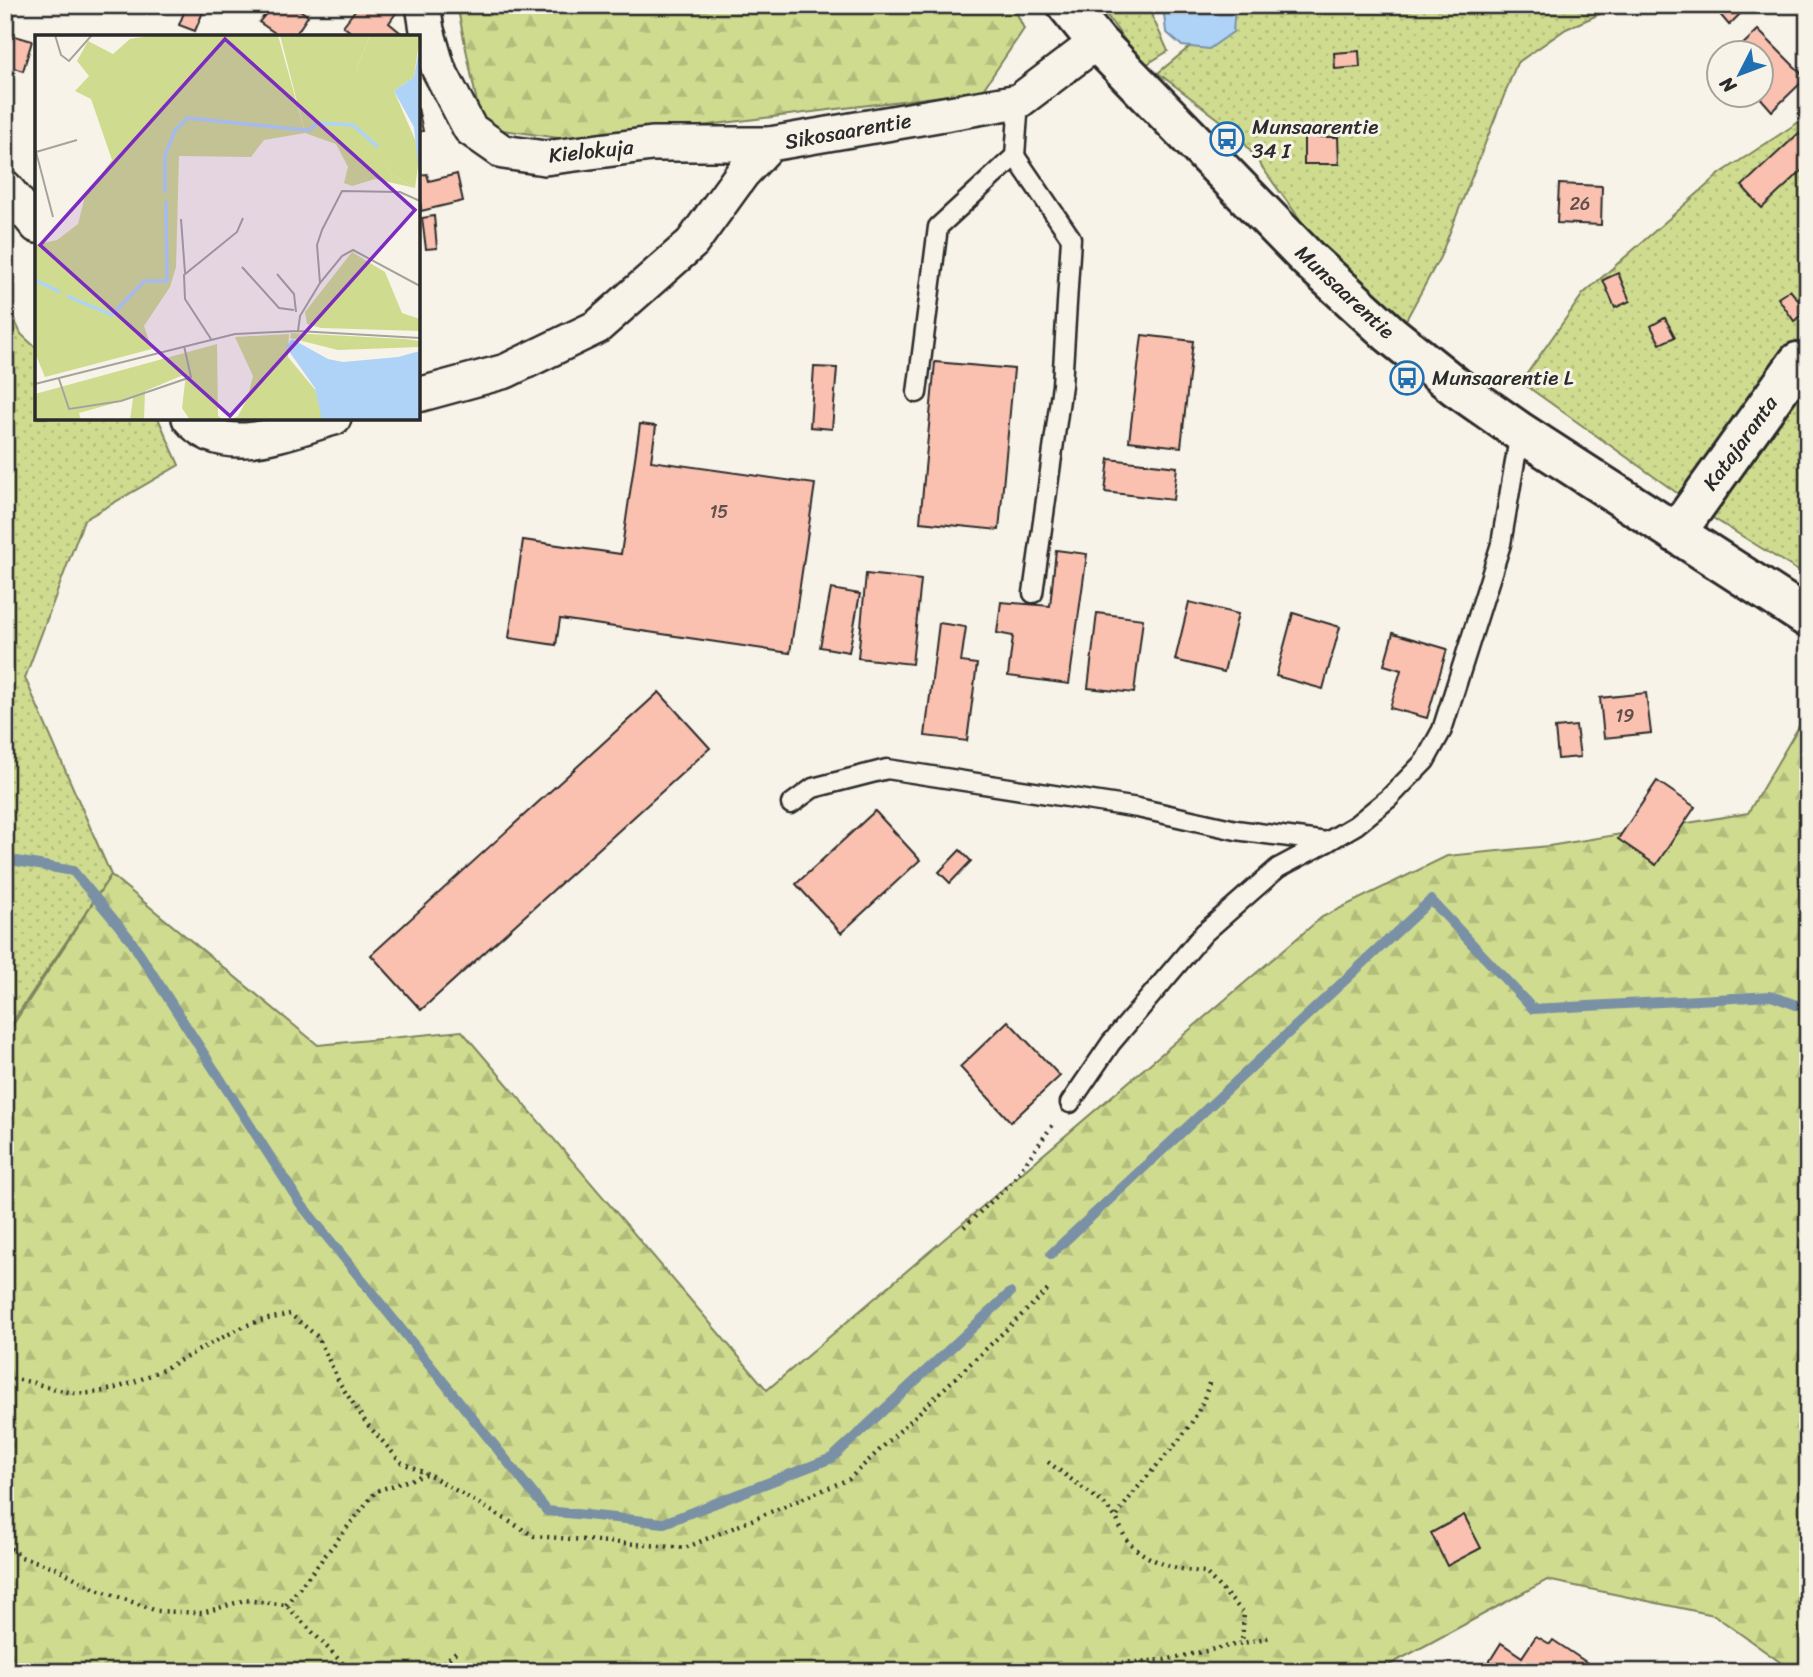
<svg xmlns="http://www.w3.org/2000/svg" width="1813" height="1677" viewBox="0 0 1813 1677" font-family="Sriracha,sans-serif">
  <defs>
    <pattern id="grass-dots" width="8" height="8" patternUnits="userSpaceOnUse" patternTransform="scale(1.75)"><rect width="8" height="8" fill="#cfdc8f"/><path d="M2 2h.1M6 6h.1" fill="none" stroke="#b2bd7c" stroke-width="1.8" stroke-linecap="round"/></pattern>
    <pattern id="forest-firs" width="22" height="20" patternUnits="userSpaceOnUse" patternTransform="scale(1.75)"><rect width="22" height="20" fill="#cfdc8f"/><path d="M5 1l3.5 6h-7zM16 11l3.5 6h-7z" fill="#b2bd7c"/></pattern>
  </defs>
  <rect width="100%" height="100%" fill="#f7f3e8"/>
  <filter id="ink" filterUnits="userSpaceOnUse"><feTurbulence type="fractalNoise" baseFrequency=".0143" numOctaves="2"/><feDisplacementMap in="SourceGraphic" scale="14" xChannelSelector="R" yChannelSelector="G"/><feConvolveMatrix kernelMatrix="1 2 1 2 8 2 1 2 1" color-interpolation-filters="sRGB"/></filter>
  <g filter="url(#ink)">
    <!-- grass -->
    <g fill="url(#grass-dots)" stroke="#7d845d" stroke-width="2">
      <path d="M1099,5h48l21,46 -24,15z"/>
      <path d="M1240,5h380l-54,24 -49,34 -77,194 -34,63 -93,-83 -76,-104 -79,-60z"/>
      <path d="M1808,116v271l-13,9 13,5v176l-100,-62 -187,-133 62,-88 138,-121z"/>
      <path d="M5,299l16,35 16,15v69h121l21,47 -95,55 -59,158 86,197 -106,158z"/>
    </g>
    <!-- forest -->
    <g fill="url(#forest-firs)" stroke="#7d845d" stroke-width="2">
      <path d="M457,5h556l11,24 -42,62 -403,50 -97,-14z"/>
      <path d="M1808,711v961h-14l-80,-57 -167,-35 -167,90 -12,2h-1363v-635l106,-162 207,170 144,-14 305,359 555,-473 125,-61 102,-10 199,-33z"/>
    </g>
    <!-- water -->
    <path fill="#aed3f7" stroke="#7a90a5" stroke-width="2" d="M1163,5h72l-2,27 -24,17 -27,-3 -16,-14z"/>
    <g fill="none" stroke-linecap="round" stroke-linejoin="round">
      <!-- stream -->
      <g stroke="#7a90a5" stroke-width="10">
        <path d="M5,859l68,12 57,68 170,264 247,308 117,12 168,-65 178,-165"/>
        <path d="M1051,1254l380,-354 102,109 238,-13 37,13"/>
      </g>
    </g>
    <!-- building -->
    <g fill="#fac1b0" stroke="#2b2b2b" stroke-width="2">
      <path d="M187,5h19l-11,26 -16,-6z"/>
      <path d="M260,5h33l15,11 -14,21 -5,-4 -2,4h-6l-22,-15 6,-7 -8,-6z"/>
      <path d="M359,5h27l10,8 -7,10 17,14h-49l-14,-11z"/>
      <path d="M1712,5h37l-20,20z"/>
      <path d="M1758,30l48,48 -34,33 -15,-17h3v-42h-25z"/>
      <path d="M8,34l24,7 -9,30 -18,-6v-21z"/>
      <path d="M1359,51l1,16 -25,2 -1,-16z"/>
      <path d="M418,108l5,23 -5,1z"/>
      <path d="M1318,129l-1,8h21l1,27h-35v-34z"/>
      <path d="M1799,133l9,9v23l-46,43 -20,-22z"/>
      <path d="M427,174l2,7 28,-7 6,27 -42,10 -3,-36z"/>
      <path d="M1559,184l43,2 -1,39 -44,-2z"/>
      <path d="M434,216l3,32 -11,1 -4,-31z"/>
      <path d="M1618,273l12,28 -15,7 -12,-28z"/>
      <path d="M1790,290l17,21 -13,10 -16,-23z"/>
      <path d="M1665,318l10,19 -15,7 -9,-18z"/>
      <path d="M1142,335l51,6 -12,106 -52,-6z"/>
      <path d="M935,362l79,7 -15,161 -79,-8z"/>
      <path d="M814,367l23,1 -5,61 -22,-2z"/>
      <path d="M640,424l16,2 -5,35 164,23 -25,169 -230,-34 -4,26 -47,-7 14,-98 98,14z"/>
      <path d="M1109,459l68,8 -4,33 -68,-8z"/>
      <path d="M1056,550l31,4 -18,130 -61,-8 5,-40 -16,-3 4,-31 49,4z"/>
      <path d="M866,574l55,6 -9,84 -54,-6z"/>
      <path d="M831,589l29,5 -11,58 -29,-5z"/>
      <path d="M1189,602l49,12 -14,58 -49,-12z"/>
      <path d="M1097,613l46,6 -9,74 -46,-5z"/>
      <path d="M1293,613l47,14 -17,62 -47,-13z"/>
      <path d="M939,623l27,4 -5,35 16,2 -10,77 -42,-5z"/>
      <path d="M1393,633l54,16 -20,69 -37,-10 11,-38 -17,-5z"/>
      <path d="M659,692l51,56 -289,262 -50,-55z"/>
      <path d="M1646,693l5,40 -47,5 -4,-40z"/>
      <path d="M1576,726l4,31 -22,2 -3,-31z"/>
      <path d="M1657,781l38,26 -39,58 -38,-26z"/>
      <path d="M875,811l45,49 -79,73 -45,-49z"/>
      <path d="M960,850l11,11 -21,22 -11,-11z"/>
      <path d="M1008,1021l52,55 -49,46 -51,-55z"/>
      <path d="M1464,1515l17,33 -34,18 -16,-33z"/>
      <path d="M1536,1636l14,8 3,-4 48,32h-108l-7,-5 15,-24 21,14z"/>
    </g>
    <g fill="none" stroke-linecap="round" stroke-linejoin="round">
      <defs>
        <g id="service">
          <path d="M1015,156l56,82 -9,147 -29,208"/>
          <path d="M917,393l21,-166 77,-71 4,-55"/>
          <path d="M791,804l22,-16 74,-19 251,39 98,22 91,12 29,-17 33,-27 36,-37 17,-31 59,-186 19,-112"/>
          <path d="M1070,1103l41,-60 93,-110 74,-65 49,-26"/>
        </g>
        <g id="minor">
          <path d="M423,5l4,25 11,38 32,61 33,23 42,6 107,-14h118"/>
          <path d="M5,187l32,39"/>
          <path d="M418,395l88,-24 91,-44 95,-84 50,-69 28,-30 249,-43 78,-59"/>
          <path d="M189,418c35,43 101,12 145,0"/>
        </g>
        <g id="tertiary">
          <path d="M1067,5l30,37 210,216 83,76 66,53 64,45 288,186"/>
          <path d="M1676,533l122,-171 10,2"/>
        </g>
      </defs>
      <!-- service casing -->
      <use href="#service" stroke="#2b2b2b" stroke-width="23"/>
      <!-- minor casing -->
      <use href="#minor" stroke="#2b2b2b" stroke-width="38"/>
      <!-- tertiary casing -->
      <use href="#tertiary" stroke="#2b2b2b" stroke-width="44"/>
      <!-- path -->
      <g stroke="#2b2b2b" stroke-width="4.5" stroke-dasharray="2 5" stroke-linecap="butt">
        <path d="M964,1227l48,-45 42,-59"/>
        <path d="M5,1379c29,-1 55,17 85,14 52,-5 106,-44 153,-66 15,-7 32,-9 47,-13l28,23 22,47 27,40 34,38 26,12"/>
        <path d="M1209,1383c-14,56 -65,87 -93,135 4,7 7,18 13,24 17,20 51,29 76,30l39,41 -2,30"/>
        <path d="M1048,1462l55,41 13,15"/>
        <path d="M5,1544l16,13 33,10 40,21 63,23 45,2 43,-13 41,5 65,67"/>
        <path d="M286,1605l90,-114 52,-17 106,62 151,12 164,-69 202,-192"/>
        <path d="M433,1672l23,-20"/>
        <path d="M982,1672l182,-12 107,-23"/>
      </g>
      <!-- service -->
      <use href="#service" stroke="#f7f3e8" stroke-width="18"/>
      <!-- minor -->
      <use href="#minor" stroke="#f7f3e8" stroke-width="33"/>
      <!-- tertiary -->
      <use href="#tertiary" stroke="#f7f3e8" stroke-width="38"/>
    </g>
  </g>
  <!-- icons -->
  <defs>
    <symbol id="bus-ring" viewBox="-11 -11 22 22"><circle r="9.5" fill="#f7f3e8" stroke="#1f6fb2" stroke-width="1.5"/><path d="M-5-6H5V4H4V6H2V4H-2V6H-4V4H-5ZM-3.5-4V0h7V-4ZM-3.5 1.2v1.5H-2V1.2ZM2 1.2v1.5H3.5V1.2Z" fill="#1f6fb2"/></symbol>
  </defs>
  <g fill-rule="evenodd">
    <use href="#bus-ring" x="1208" y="120" width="38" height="38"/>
    <use href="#bus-ring" x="1388" y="359" width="38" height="38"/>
  </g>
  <g text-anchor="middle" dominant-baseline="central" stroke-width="6" stroke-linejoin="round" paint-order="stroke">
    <!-- number labels -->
    <g font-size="18" fill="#5f504c">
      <text x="1580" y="204">26</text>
      <text x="719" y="512">15</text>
      <text x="1625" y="716">19</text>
    </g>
    <!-- poi labels -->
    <g font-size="21" fill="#2b2b2b" stroke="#f7f3e8" text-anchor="start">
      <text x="1252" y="127">Munsaarentie<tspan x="1252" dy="24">34 I</tspan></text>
      <text x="1432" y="378">Munsaarentie L</text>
    </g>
    <!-- street labels -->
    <g font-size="21" fill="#2b2b2b" stroke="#f7f3e8">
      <text transform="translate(848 131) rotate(-10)">Sikosaarentie</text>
      <text transform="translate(591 151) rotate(-6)">Kielokuja</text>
      <text transform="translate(1345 292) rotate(43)">Munsaarentie</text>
      <text transform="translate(1740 443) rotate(-54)">Katajaranta</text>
    </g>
  </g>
  <!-- overview -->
  <g transform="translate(35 35)">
    <rect width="385" height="385" fill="#f7f3e8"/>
    <path d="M245,0h90l-14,35 22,77 14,28 23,13 -40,-9 -23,7 -8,-3 4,-16 -12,-23 -31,-11zM256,298l114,6 15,2v6l-82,3 -48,-12zM254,299l-1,23 29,35 6,28h-93l8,-4 9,-17 6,-23 -18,-39zM182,309l1,72 6,4h-34l-8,-12 4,-34 -41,17 -1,29h-14l3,-22 -54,15 2,7h-46v-26z" fill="#cfdc8f"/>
    <path d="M120,0h123l27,98 -41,7 -13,17 -72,-1 -3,111 -6,20 -26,39 8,23 -107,28 -10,-24v-108l22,-5 21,-16 7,-28 27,-36 -21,-61 -16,-8 14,-15 -12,-15 11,-20 25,13 17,-15zM317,217l33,20 17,41 18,6v12l-99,-3 -14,-4 -2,-12z" fill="#cfdc8f"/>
    <path d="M335,0h50l-6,42 -20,14 26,60 -5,37 -23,-13 -35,-67 -1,-38z" fill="#cfdc8f"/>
    <path d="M385,8v142l-6,-58 -20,-36 20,-14zM257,304l36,20 15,3 55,-5 22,-6v69h-98l-7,-32 -29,-41z" fill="#aed3f7"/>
    <path fill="none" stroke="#aed3f7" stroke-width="3.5" d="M130,158v-37l10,-26 13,-12 107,11 14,1 8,-7 36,2 25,22M0,245l25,12M32,261l45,19 32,-34h23l-1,-80"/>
    <path fill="none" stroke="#a5a39c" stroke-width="2" d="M20,0l6,20 8,6 23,-26M0,113l18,69M1,117l41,-12M146,184l4,54M207,232l37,41 15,2M242,239l17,20 2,18M285,248l22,-27 11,-6 67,36M263,296l2,-15 20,-33 -3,-38 5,-15 20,-39 58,1 20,9M176,304l-26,-40 -1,-24 53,-43 6,-14M24,344l10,30 52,-8 70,-24 -7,-31M0,349l200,-50 63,-3 122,7"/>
    <path fill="#7b2cbf" fill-opacity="0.15" stroke="#7b2cbf" stroke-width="3.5" d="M190,4l190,171 -185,206 -190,-171z"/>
    <rect width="385" height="385" fill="none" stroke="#2b2b2b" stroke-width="3.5"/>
  </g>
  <!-- margin -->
  <rect width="1813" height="1677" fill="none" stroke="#f7f3e8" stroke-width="28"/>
  <rect x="14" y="14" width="1785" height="1649" fill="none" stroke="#2b2b2b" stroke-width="2.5" filter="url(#ink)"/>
  <!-- north arrow -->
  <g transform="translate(1740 74) rotate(228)"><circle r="33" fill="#f7f3e8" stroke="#a5a39c" stroke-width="2"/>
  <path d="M0-5L12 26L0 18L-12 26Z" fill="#1f6fb2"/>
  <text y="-10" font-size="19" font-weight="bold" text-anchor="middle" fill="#2b2b2b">N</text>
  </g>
</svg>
